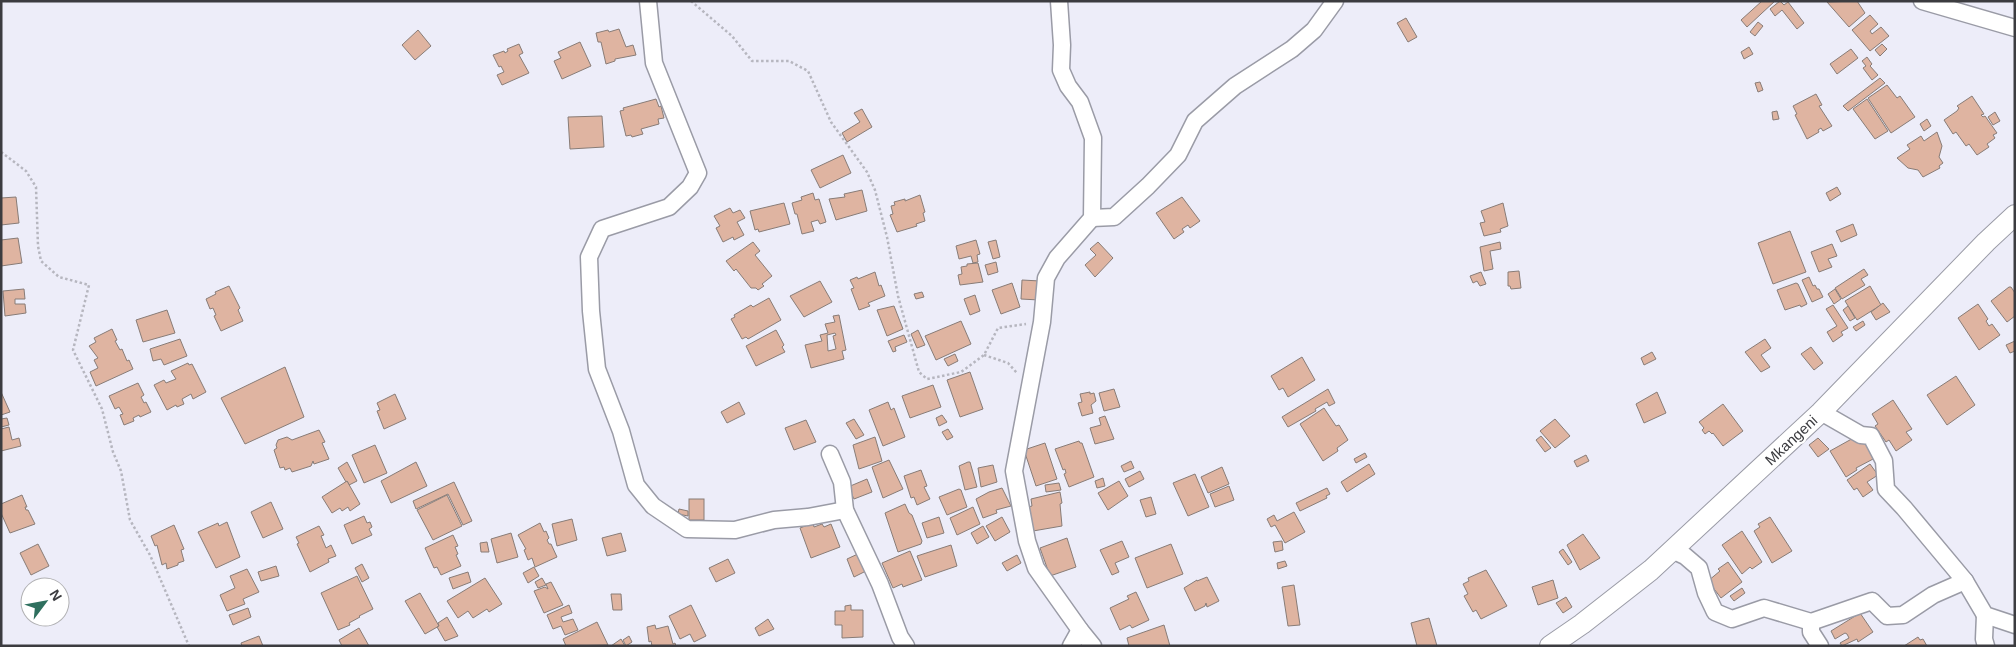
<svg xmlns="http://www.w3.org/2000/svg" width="2016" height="647" viewBox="0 0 2016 647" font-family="Helvetica,sans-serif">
  <rect width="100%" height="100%" fill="#ededf9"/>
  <!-- building -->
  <g fill="#dfb4a1" stroke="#887c77" fill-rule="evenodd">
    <path d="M1762,1h13l-28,26 -6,-7z"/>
    <path d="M1780,1l4,4 4,-3 16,21 -7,6 -15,-19 -7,6 -5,-7z"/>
    <path d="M1857,1l8,12 -16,14 -22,-25z"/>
    <path d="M1870,15l8,9 -8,7 2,3 9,-7 8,9 -19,15 -18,-21z"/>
    <path d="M1406,18l11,19 -9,5 -11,-19z"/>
    <path d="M1758,22l5,4 -8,10 -5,-4z"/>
    <path d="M619,29l7,18 7,-2 3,10 -21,4v2l-9,3 -5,-22h-3l-2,-9 12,-3 1,2z"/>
    <path d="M418,30l13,16 -16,14 -13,-15z"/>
    <path d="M580,42l11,24 -29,13 -8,-18 7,-3 -3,-6z"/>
    <path d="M519,44l4,9 -4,2 10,18 -27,12 -5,-10 7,-3 -3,-6 -2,1 -6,-12 11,-4 1,2 3,-2 -1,-2z"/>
    <path d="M1882,44l5,5 -7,7 -5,-6z"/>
    <path d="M1749,47l4,7 -9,5 -3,-7z"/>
    <path d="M1851,49l7,9 -21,16 -7,-10z"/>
    <path d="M1867,57l5,7 -2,2 8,9 -6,5 -9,-12 3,-2 -4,-5z"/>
    <path d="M1880,78l5,5 -37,28 -5,-5z"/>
    <path d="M1760,82l3,8 -5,2 -3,-9z"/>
    <path d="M1887,85l10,13 3,-2 15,21 -24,16 -23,-35z"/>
    <path d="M1816,94l6,11 -3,1 13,20 -9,5 -2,-3 -3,2 1,2 -12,7 -12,-24 2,-1 -4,-8z"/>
    <path d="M1972,96l12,18 -3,1 2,2 2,-1 12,17 -4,2 2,3 -8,6 2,3 -12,8 -8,-11 -3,2 -10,-14 -3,2 -9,-14 13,-9 2,-3 -2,-2z"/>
    <path d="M656,99l3,8 2,-1 3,12 -6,1 1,5 -18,5 2,5 -11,3 -1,-2 -5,1 -6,-25 4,-1 -1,-2z"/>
    <path d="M1867,99l21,32 -13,8 -22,-30z"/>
    <path d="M862,109l10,18 -25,15 -5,-9 18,-11 -6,-9z"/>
    <path d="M1777,111l2,8 -6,1 -1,-8z"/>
    <path d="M1995,112l5,9 -7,4 -5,-8z"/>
    <path d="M602,116l2,31 -34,2 -2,-32z"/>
    <path d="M1927,119l4,7 -7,5 -4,-7z"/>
    <path d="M1937,132l5,14 -3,11 4,6 -4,3 1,2 -17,9 -5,-7 -10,-2 -11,-10 13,-9 -3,-4 14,-9 3,5z"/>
    <path d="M843,155l8,18 -31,15 -9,-18z"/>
    <path d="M1837,187l4,7 -11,7 -4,-8z"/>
    <path d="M862,190l5,21 -31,9 -7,-21 16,-2 -1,-3z"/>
    <path d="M813,193l2,7 4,-1 7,23 -6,2 -2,-4 -7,2 3,9 -12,3 -5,-20h-2l-3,-11 10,-3 -1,-3z"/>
    <path d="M920,195l5,17 -2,1 2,8 -9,3 1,2 -20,6 -7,-17 3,-1 -2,-8 4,-1 -1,-3 11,-3v2z"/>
    <path d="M16,197l3,26 -18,2v-27z"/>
    <path d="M1182,197l18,24 -10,7 -2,-3 -6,4 2,3 -10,7 -18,-26z"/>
    <path d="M784,203l6,21 -31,8 -1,-3 -3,1 -5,-19z"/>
    <path d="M1503,203l5,23 -8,3 1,3 -17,4 -4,-13 5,-1 -4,-11z"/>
    <path d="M730,208l3,5 7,-3 5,8 -8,4 7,13 -10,5 -1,-3 -10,5 -7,-14 4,-2 -6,-10z"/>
    <path d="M1853,224l4,11 -16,7 -5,-11z"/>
    <path d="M1790,231l16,41 -33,12 -15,-41z"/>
    <path d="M18,238l4,25 -21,3v-26z"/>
    <path d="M976,240l4,14 -3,1 1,7 -5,1 -2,-7 -12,3 -3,-13z"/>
    <path d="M996,240l4,17 -7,2 -5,-17z"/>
    <path d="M753,242l7,9 -5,4 17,21 -10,8 2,2 -6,4 -2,-2h-5l-15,-19 -2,2 -8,-10z"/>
    <path d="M1098,242l15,16 -18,19 -10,-12 11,-10 -6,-6z"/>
    <path d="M1500,242l1,7 -11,2 3,18 -9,2 -4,-24z"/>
    <path d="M1832,244l5,12 -9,3 4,8 -13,5 -8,-20z"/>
    <path d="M996,262l2,10 -10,3 -3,-10z"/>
    <path d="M978,263l5,19 -23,3 -2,-10 4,-1 -1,-7 6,-1v-2z"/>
    <path d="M1864,269l4,6 -7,4 4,6 -23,14 -7,-11z"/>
    <path d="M1519,271l2,17 -10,1 -1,-3h-2v-14z"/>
    <path d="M875,272l4,14 2,-1 4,11 -17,7 2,3 -11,4 -8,-21 3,-1 -4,-8 7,-3 1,2z"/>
    <path d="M1481,272l5,12 -6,2 -3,-5 -4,2 -3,-7z"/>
    <path d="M1809,277l4,9 2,-1 2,4h2l4,8 -11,5 -10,-22z"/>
    <path d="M1022,280l18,1 -1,19 -18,-1z"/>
    <path d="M820,281l12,21 -28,15 -14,-21z"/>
    <path d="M1012,283l8,24 -19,7 -9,-24z"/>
    <path d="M1796,283l2,1 9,20 -6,3 -1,-2 -15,5 -8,-20z"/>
    <path d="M229,286l11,22 -2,2 5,11 -22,10 -7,-15 2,-1 -3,-7 -3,1 -4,-10 10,-5 -1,-2z"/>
    <path d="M1870,286l11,19 -24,15 -12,-19z"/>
    <path d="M2009,287h2l4,6v23l-8,6 -16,-21z"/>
    <path d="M24,289l1,10h-10v5h10l1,9 -21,3 -2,-25z"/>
    <path d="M1835,289l6,10 -7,5 -6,-10z"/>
    <path d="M922,292l2,5 -8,2 -2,-5z"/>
    <path d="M975,295l5,16 -10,4 -6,-16z"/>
    <path d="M769,298l12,22 -33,19 -2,-2 -4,2 -11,-20 4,-2 -1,-2 17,-10 2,2z"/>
    <path d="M1883,303l7,9 -14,8 -5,-8z"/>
    <path d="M1978,304l10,15 -2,2 3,5 3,-2 8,11 -21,15 -21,-32z"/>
    <path d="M1833,305l15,23 -7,4 2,3 -10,7 -6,-10 10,-6 -11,-17z"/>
    <path d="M894,306l9,23 -16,7 -10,-26z"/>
    <path d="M1848,306l7,12 -5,3 -7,-11z"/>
    <path d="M167,310l8,23 -32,9 -7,-22z"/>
    <path d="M839,315l7,35 -4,1 2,8 -33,9 -6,-23 17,-4 -2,-6 8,-2 -3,-9 10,-2 -2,-6zM835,333l1,2 -3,1 3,13 -8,2 -1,-16z"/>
    <path d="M961,321l10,23 -35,16 -11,-24z"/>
    <path d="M1863,321l2,4 -9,6 -3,-4z"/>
    <path d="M112,329l5,11 -2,1 5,9 2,-1 5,12 2,-1 4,9 -37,17 -6,-14 8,-4 -4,-8 4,-2 -9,-12 7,-4 -2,-4z"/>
    <path d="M776,330l8,15 -2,2 3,5 -29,14 -10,-20z"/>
    <path d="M918,330l7,15 -8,3 -6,-14z"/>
    <path d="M904,335l3,7 -12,5 1,4 -3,1 -5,-11z"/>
    <path d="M180,339l7,17 -23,9 -3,-6 -8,2 -3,-12z"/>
    <path d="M1765,339l6,9 -10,7 9,12 -9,5 -16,-20z"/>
    <path d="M2015,341v10l-5,2 -4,-8z"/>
    <path d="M1811,347l12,16 -9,7 -13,-16z"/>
    <path d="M1652,352l4,7 -12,6 -3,-7z"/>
    <path d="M955,354l3,7 -10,5 -4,-7z"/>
    <path d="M1302,357l13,23 -27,17 -5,-9 -4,2 -8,-14z"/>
    <path d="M188,363l1,2 3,-1 14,28 -13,7 -2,-5 -9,5 2,5 -7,3 -1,-2 -9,5 -13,-25 10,-5 2,3 10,-4 -5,-8z"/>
    <path d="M285,367l19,50 -59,27 -24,-46z"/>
    <path d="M970,372l13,37 -23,8 -13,-37z"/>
    <path d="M1956,376l19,29 -28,20 -20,-30z"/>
    <path d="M138,383l6,12 -3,2 3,6 2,-1 5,10 -11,5 -1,-2 -6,3 1,3 -10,4 -4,-10 3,-1 -4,-7 -4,2 -6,-13z"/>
    <path d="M933,385l8,22 -31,11 -8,-22z"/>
    <path d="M1114,389l6,18 -16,4 -5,-18z"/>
    <path d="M1328,389l7,14 -6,3 -2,-4 -12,7 1,2 -28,16 -6,-10z"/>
    <path d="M1,392l9,20 -9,3z"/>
    <path d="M1090,392v2l4,-1 2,8 -5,4 2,8 -11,3 -4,-13 4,-1 -2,-8z"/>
    <path d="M1657,392l9,21 -22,10 -8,-19z"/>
    <path d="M395,394l11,25 -22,10 -7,-18 3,-1 -3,-7z"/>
    <path d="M1893,400l19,29 -6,3 6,8 -16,11 -7,-11 -3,2 -11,-16 3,-2 -6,-10z"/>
    <path d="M739,402l6,12 -18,9 -6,-11z"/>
    <path d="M888,402l3,8 3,-2 11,29 -22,9 -14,-36z"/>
    <path d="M1723,404l20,27 -20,15 -10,-13 -1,1 -3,-3 -4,3 -3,-4 2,-2 -5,-6z"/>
    <path d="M1324,408l12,18 3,-1 9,15 -11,8 1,3 -15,10 -23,-37z"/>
    <path d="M942,415l5,7 -8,4 -3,-8z"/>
    <path d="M1105,416l9,23 -19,5 -5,-16 11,-3 -2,-7z"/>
    <path d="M7,418l2,7 -8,2v-8z"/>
    <path d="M854,419l10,16 -8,4 -10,-16z"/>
    <path d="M1555,419l15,17 -15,12 -15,-17z"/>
    <path d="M806,420l10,22 -22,8 -9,-22z"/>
    <path d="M9,427l3,13 7,-2 2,8 -20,5v-22z"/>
    <path d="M948,429l5,8 -6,3 -5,-8z"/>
    <path d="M319,430l6,12 -3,1 7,16 -15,5 -1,-3 -2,5 -19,6 -2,-4 -5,2 -1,-3 -4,1 -6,-18 3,-2 -1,-3 2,-5 9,-3 5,3z"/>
    <path d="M1541,436l10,12 -6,4 -9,-12z"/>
    <path d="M1857,436l7,5 11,17 -19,10 1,2 -11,7 -16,-26z"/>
    <path d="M875,437l7,24 -23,8 -6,-24z"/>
    <path d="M1818,438l11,11 -11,8 -9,-12z"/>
    <path d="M1079,441l1,2h2l12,34 -25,10 -5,-13 2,-1 -1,-4 -2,1 -8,-21z"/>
    <path d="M1045,443l12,36 -21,7 -12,-36z"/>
    <path d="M375,445l12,28 -23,10 -12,-28z"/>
    <path d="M1365,453l2,4 -11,6 -2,-4z"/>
    <path d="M1586,455l3,6 -12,6 -3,-6z"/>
    <path d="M889,460l14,29 -20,9 -11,-31z"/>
    <path d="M1131,461l3,7 -10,4 -3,-6z"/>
    <path d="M347,462l10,19 -8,4 -2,-4 -1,1 -8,-14z"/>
    <path d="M416,462l11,24 -36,17 -10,-22z"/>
    <path d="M968,462h2l7,25 -12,3 -6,-24z"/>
    <path d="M1369,464l6,10 -28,18 -6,-10z"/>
    <path d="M1870,464l8,11 -11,7 6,8 -10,7 -6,-9 -3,2 -7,-10z"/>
    <path d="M993,465l4,17 -16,5 -3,-19z"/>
    <path d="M1222,467l7,17 -21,9 -7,-16z"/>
    <path d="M921,470l6,16 -3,1 6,12 -13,6 -3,-8 -3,1 -7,-22z"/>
    <path d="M1140,471l4,8 -15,8 -4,-8z"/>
    <path d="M1195,474l14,33 -21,9 -15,-33z"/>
    <path d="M1103,478l2,8 -8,2 -2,-7z"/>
    <path d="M867,479l5,13 -18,7 -6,-12z"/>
    <path d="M347,481l13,23 -10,7 -2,-4 -6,4 -2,-3 -8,5 -10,-16z"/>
    <path d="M1119,481l9,15 -20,14 -10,-17z"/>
    <path d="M454,482l18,39 -9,4 -15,-31 -32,15 -3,-8z"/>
    <path d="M1059,483l2,7 -15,2 -1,-7z"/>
    <path d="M1229,486l5,14 -19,7 -5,-13z"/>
    <path d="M1002,488l9,18 -15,4 1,3 -14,5 -7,-19 13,-7z"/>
    <path d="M1327,488l3,6 -4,2 1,2 -27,13 -4,-8z"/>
    <path d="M959,489l2,1 6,17 -20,8 -8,-18z"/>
    <path d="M1060,492l2,11 -2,1 2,22 -29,5 -5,-24 4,-1 -1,-7z"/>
    <path d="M22,495l5,12h-2l1,3h2l7,14 -25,9 -9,-20v-9z"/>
    <path d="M447,495l15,31 -29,14 -16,-30z"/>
    <path d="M1151,497l5,17 -10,3 -6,-17z"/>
    <rect x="689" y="499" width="15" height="21"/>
    <path d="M271,502l12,27 -20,9 -12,-26z"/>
    <path d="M905,504l4,9 3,2 10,26 -1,3 -23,8 -13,-39z"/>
    <path d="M973,507l7,17 -23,11 -7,-17z"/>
    <path d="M679,509l9,2v5l-10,-2z"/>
    <path d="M1294,512l11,20 -20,11 -10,-18 -4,2 -4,-8 7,-4 3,6z"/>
    <path d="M364,516l3,7 3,-1 2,5 -3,2 3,6 -20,9 -8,-19z"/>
    <path d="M939,517l5,16 -17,5 -5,-15z"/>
    <path d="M1002,517l8,15 -15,9 -9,-15z"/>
    <path d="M1770,517l22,34 -20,12 -18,-32 6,-4 -2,-3z"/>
    <path d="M572,519l5,21 -20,6 -5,-22z"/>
    <path d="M227,522l13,35 -24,11 -18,-36 20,-9 1,3z"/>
    <path d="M540,523l4,9 2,-1 3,7 -2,2 2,4h2l6,13 -22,10 -3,-9 -4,2 -4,-10 2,-1 -8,-14z"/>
    <path d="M813,523l1,4 8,-3 2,3 7,-3 9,23 -29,11 -11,-30z"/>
    <path d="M174,525l10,24 -3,1 3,11 -6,2v2l-11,4 -1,-6 -4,2 -5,-20 -2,1 -4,-10z"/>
    <path d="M319,526l5,9 -3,1 5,12 5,-3 5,11 -8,3 1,3 -19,10 -13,-28 2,-1 -3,-6z"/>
    <path d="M983,526l6,11 -12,7 -6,-11z"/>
    <path d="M1742,531l20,31 -10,7 -2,-2 -8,7 -20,-29z"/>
    <path d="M511,533l7,24 -21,6 -6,-24z"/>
    <path d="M621,533l5,18 -19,5 -5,-18z"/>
    <path d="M1583,534l17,24 -20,12 -13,-25z"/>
    <path d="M453,535l5,11 -3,1 3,7 -2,1 5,11 -20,9 -4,-8 -3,1 -9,-20z"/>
    <path d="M1067,538l9,29 -26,9 -10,-28z"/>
    <path d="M1122,541l7,16 -14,6 4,9 -7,3 -12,-25z"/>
    <path d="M1282,541l1,9 -8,2 -2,-10z"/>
    <path d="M487,542l2,10h-8l-1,-9z"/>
    <path d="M38,544l11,22 -18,9 -11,-22z"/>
    <path d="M1171,544l12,30 -36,14 -12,-30z"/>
    <path d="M951,545l6,21 -32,11 -8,-21z"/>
    <path d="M1563,549l9,13 -4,3 -9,-13z"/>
    <path d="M910,551l12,29 -19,7 -1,-3 -9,4 -11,-25z"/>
    <path d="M860,553l8,17 -14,7 -7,-18z"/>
    <path d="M1017,555l4,8 -14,8 -5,-8z"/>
    <path d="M728,559l7,14 -19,9 -7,-14z"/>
    <path d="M1285,561l2,5 -9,3 -1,-6z"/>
    <path d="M1728,562l14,20 -21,16 -13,-17 12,-10 -2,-2z"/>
    <path d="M362,564l7,14 -7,4 -7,-14z"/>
    <path d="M276,566l3,10 -18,5 -3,-9z"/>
    <path d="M534,567l5,9 -11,7 -5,-10z"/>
    <path d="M247,569l12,23 -16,7 2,5 -18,7 -7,-16 15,-7 -5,-12z"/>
    <path d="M1486,570l21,36 -26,13 -5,-9 -3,2 -9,-16 4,-2 -5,-10 6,-3 -1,-3z"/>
    <path d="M468,572l3,10 -18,7 -4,-11z"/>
    <path d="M357,576l16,33 -14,7 1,1 -11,6 1,2 -12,5 -17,-37z"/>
    <path d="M1207,577l12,24 -12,6 -1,-4 -1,3 -10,5 -11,-23 13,-8v1z"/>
    <path d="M485,578l17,26 -13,8 -2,-3 -14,9 -5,-7 -10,7 -11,-17z"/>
    <path d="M542,578l4,7 -8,3 -3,-6z"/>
    <path d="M1553,580l5,18 -20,7 -6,-18z"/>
    <path d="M551,582l12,23 -19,8 -10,-22 11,-4 3,2 -2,-5z"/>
    <path d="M1294,585l6,40 -12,1 -6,-39z"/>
    <path d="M1742,588l3,5 -11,8 -4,-5z"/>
    <path d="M1136,592l13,28 -17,8 -2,-3 -10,5 -10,-22 19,-9 -2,-3z"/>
    <path d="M420,593l19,33 -14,8 -20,-33z"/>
    <path d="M611,594h10l1,16h-9z"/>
    <path d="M1566,597l6,10 -9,6 -7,-10z"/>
    <path d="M569,605l3,8 -11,4 2,5 10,-3 5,11 -13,5 -4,-9 -8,3 -6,-14z"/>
    <path d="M691,605l15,31 -12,6 -4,-8 -10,5 -11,-23z"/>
    <path d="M851,605v5h12v27l-21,1v-13h-7v-14h10v-5z"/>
    <path d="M248,608l3,9 -18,8 -4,-10z"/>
    <path d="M1860,613l13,19 -15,10 -1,-3 -15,7 -2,-3 9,-5 -2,-4 -2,-1 -10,6 -4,-8z"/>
    <path d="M447,617l11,19 -13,5 -8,-14 2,-1 -1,-3z"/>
    <path d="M1429,618l8,28h-20l-6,-23z"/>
    <path d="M768,619l6,10 -15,7 -4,-8z"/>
    <path d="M597,622l11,23 -42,1 -3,-7z"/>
    <path d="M655,625l1,4 12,-3 5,18 2,-1 1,3h-24l-1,-5 -2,1 -2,-15z"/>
    <path d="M1164,625l6,21h-41l-2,-8z"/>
    <path d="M359,628l10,18h-27l-3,-6z"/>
    <path d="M259,636l4,10h-21l-1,-3z"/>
    <path d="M629,636l3,6 -6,4 -3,-6z"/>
    <path d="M1918,637l2,3 3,-1 4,7h-23z"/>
    <path d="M621,639l4,7h-14z"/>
  </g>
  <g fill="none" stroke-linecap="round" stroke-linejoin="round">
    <defs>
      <g id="minor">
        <path d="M648,1l6,62 44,110 -8,14 -21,20 -67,22 -13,28 2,54 6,58 24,62 15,54 17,21 34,23 48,1 39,-10 34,-3 37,-7"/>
        <path d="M1059,1l3,44 -1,25 7,16 12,16 13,36 -1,80 -35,40 -11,20 -4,44 -28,149 13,70 9,27 44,62 13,16"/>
        <path d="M1922,1l93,27"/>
        <path d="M1092,218l22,-1 34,-31 30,-31 17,-34 40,-35 57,-37 22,-19 21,-29"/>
        <path d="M1821,412l40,23 10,1 13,25 2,28 18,19 61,73 20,34 30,10"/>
        <path d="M830,454l12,28 3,28 35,74 20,53 6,9"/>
        <path d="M1672,550l13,6 14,12 7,25 9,19 17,7 32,-11 47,14 61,-21 15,15 16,-1 30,-20 32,-14"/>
        <path d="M1985,615l-1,24 2,7"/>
        <path d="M1811,622v10l9,14"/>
        <path d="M1071,646l9,-16"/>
      </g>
      <path id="tertiary" d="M1550,646l32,-22 69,-54 170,-158 165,-170 29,-27"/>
    </defs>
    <!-- minor casing -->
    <use href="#minor" stroke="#9a9ba6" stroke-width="19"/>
    <!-- tertiary casing -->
    <use href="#tertiary" stroke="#9a9ba6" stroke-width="22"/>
    <!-- path -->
    <g stroke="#b6b6bf" stroke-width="2.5" stroke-dasharray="2.5 2.5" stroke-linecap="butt">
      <path d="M691,1l41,35 20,25h37l19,10 23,51 36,50 8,18 12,47 11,59 21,76 8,7 34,-7 23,-17 14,-27 28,-4"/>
      <path d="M1,152l25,19 10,16 2,59 3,15 18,16 30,8 -16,65 29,59 11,43 8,19 9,49 20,35 39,91"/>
      <path d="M984,355l24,8 9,10"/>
    </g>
    <!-- minor -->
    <use href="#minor" stroke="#fff" stroke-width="16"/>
    <!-- tertiary -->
    <use href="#tertiary" stroke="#fff" stroke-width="20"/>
  </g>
  <g text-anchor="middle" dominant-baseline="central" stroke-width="4.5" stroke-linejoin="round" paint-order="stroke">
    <!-- street labels -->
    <g font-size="15" fill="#3c3c40" stroke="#fff">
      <text transform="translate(1791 440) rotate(-43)">Mkangeni</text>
    </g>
  </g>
  <!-- border -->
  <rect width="2016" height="647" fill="none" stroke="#3c3c40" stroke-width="5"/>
  <!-- north arrow -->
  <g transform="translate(45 602) rotate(58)"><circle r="24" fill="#ffffff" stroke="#b1b1b3"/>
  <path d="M0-4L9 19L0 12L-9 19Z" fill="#2e6f5e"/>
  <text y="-8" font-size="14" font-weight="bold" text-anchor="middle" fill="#3c3c40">N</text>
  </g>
</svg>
